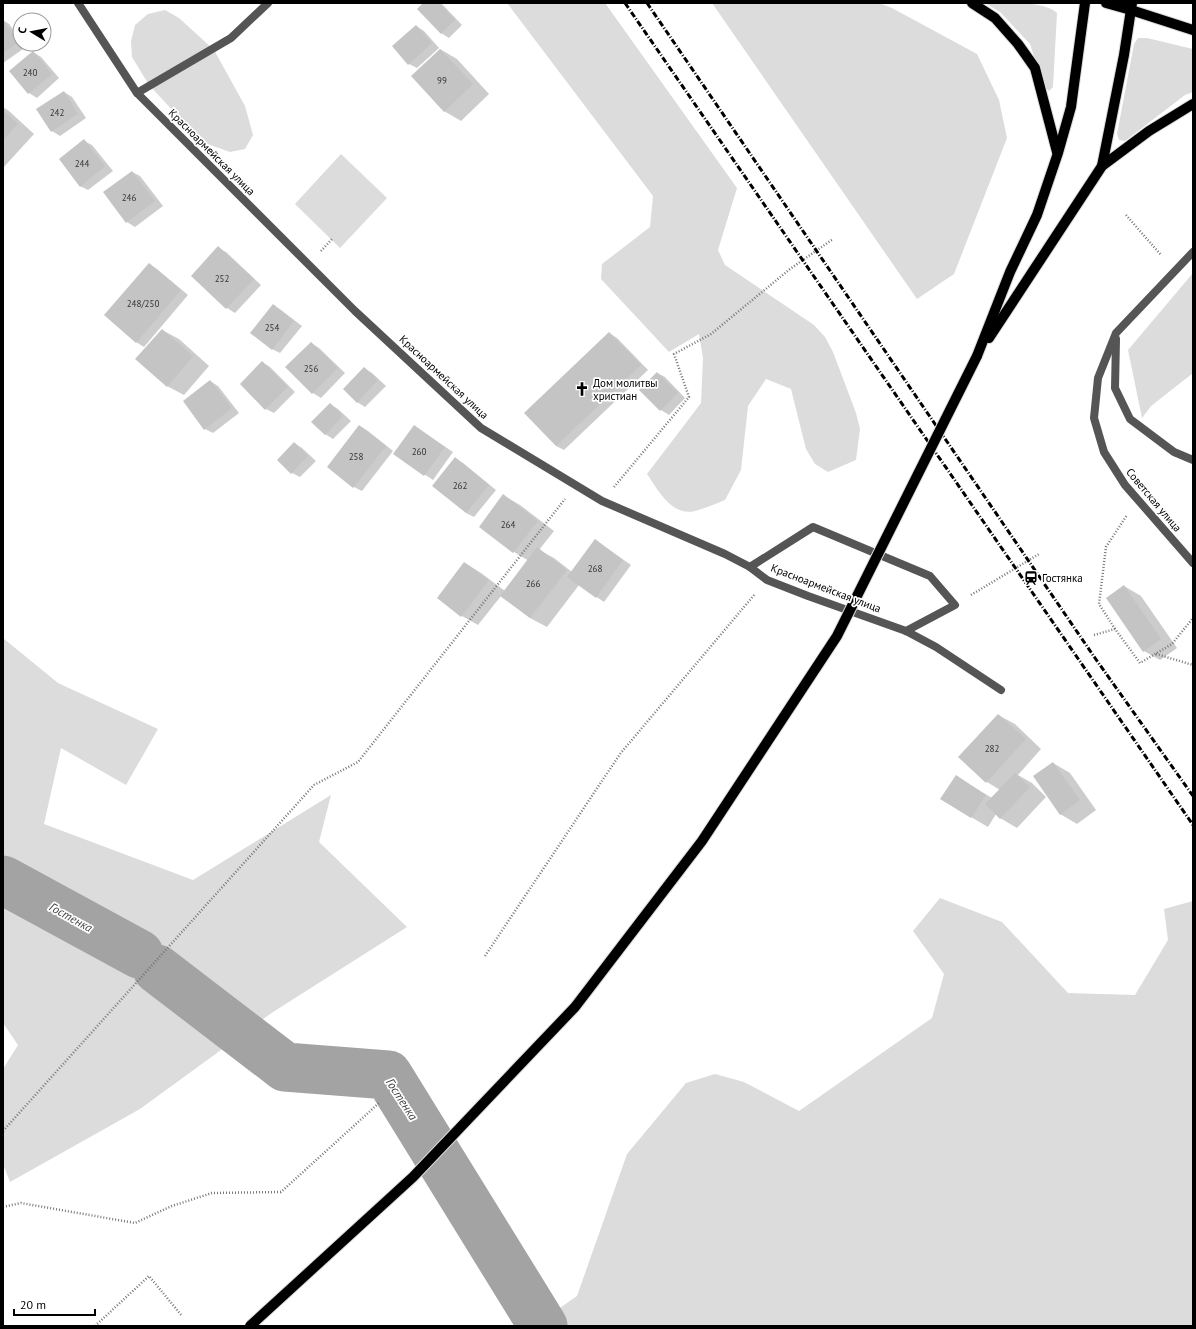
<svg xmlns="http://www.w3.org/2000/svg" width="1196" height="1329" viewBox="0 0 1196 1329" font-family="'PT Sans',sans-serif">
  <rect width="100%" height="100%" fill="#fff"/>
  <!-- green -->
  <g fill="#dcdcdc">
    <path d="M507,3h98l132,185 -19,62 7,15 89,60 11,12 8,15 23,61 4,16 -4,31 -28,12 -13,-8 -9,-15 -15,-60 -25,-10 -18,27 -7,64 -16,30c-10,4 -19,8 -30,11 -23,6 -37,-21 -48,-37l54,-71 2,-45 -4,-24 -30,18 -68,-73 1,-15 48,-37 3,-31z"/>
    <path d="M712,3h167l13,5 85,46 22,46 8,38 -53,136 -37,25z"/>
    <path d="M985,3c20,0 58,-3 72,10l-4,74 -4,4 -5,-4 -14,-43 -30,-32z"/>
    <path d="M165,10l14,8 35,32 31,56 8,29 -8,14 -15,3 -28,-10 -53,-57 -17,-28 -1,-16 4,-16 13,-11z"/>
    <path d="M1138,38h9l46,11v43l-8,3 -60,46 -6,-1 -2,-6 17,-90z"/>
    <path d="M341,154l46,44 -47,50 -45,-44z"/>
    <path d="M1193,273v100l-42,33 -9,12 -14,-68z"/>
    <path d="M3,638l55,45 100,46 -32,56 -65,-37 -17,76 149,56 138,-85 -12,47 88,85 -134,85 -133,97 -130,73 -7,-18v-95l15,-24 -15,-22z"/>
    <path d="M940,898l62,24 66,71 67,2 33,-55 -4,-31 29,-8v425h-659l43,-30 50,-142 59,-71 29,-9 29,8 55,29 133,-93 12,-44 -31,-43z"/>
  </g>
  <!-- shadow -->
  <g fill="#0003">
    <path d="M424,3h17l21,22 -13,13 -8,-5z"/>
    <path d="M3,20l6,4 11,15v5h4l2,3 -23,16z"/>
    <path d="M416,26l8,5 15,17 -22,20 -8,-4z"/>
    <path d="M440,49l17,10 32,35 -28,27 -17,-10z"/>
    <path d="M33,52l8,5 18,21 -22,20 -8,-5z"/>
    <path d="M64,92l8,5 14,21 -26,18 -8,-5z"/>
    <path d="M3,107l6,4 25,23 -31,34z"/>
    <path d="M84,141l8,4 21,26 -25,19 -8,-4z"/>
    <path d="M132,172l8,4 23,30 -28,21 -8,-5z"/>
    <path d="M218,248l8,4 35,33 -26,28 -8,-5 -35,-32z"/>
    <path d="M149,264l8,5 31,26 -44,52 -8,-5z"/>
    <path d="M273,305l8,5 21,16 -22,27 -8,-4z"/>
    <path d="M162,330l17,9 30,27 -25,29 -17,-9z"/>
    <path d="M609,333l8,5 31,32 -84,80 -8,-4z"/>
    <path d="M311,343l8,5 26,25 -24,25 -8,-5 -26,-26z"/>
    <path d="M262,362l8,5 25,25 -21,21 -8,-4z"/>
    <path d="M364,368l8,5 14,13 -21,21 -8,-5z"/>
    <path d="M657,373l8,4 20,21 -16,17 -8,-5z"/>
    <path d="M210,381l8,5 21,27 -26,20 -8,-4z"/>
    <path d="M330,404l8,5 13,12 -18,18 -8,-5z"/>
    <path d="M360,426l8,5 25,20 -31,40 -8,-4z"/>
    <path d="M414,426l39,26 -20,28 -39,-26z"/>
    <path d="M294,443l8,5 14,13 -16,16 -8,-4z"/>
    <path d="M455,459l8,4 33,27 -22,27 -8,-4z"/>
    <path d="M503,495l17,10 34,26 -15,19 15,8 18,14 23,-32 36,25 -27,37 -25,-17 -32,42 -17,-9 -29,-22 -23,29 -16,-9 3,-53 16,10 24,18 24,-30 -15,-9z"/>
    <path d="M1124,586l17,10 36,52 -17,12 -16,-9z"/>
    <path d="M998,715l17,9 26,25 -23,26 14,8 14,14 -29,31 -17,-10 -4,-4 -8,13 -17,-10 1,-31 20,12 8,-8 -13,-8z"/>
    <path d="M1053,763l17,10 26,37 -19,14 -17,-10z"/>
  </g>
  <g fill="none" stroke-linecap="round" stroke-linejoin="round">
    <!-- river -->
    <g stroke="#a3a3a3" stroke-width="49">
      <path d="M3,880l136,74"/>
      <path d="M157,969l128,98 103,8 155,251"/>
    </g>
  </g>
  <!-- building -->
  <g fill="#c4c4c4">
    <path d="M423,3h16l16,17 -14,14 -24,-25z"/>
    <path d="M3,20l16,22 -16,11z"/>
    <path d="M416,25l16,18 -24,22 -16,-19z"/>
    <path d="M440,49l33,35 -29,28 -33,-36z"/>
    <path d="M33,51l19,23 -24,20 -19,-23z"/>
    <path d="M64,91l14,23 -27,18 -15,-23z"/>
    <path d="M3,110l15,14 -15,16z"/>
    <path d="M84,139l21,27 -25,21 -21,-28z"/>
    <path d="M132,171l23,30 -29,22 -23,-31z"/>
    <path d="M218,246l36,33 -28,30 -35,-33z"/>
    <path d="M149,263l32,27 -45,53 -32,-28z"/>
    <path d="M273,304l21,17 -22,29 -22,-17z"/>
    <path d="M162,329l31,27 -26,31 -32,-28z"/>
    <path d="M609,332l32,33 -85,81 -32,-33z"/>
    <path d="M311,342l27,26 -26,26 -27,-27z"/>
    <path d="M262,361l26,26 -23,23 -25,-26z"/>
    <path d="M364,367l14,13 -21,23 -14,-14z"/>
    <path d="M657,372l21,21 -18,18 -21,-21z"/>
    <path d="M210,380l22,28 -28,22 -21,-29z"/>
    <path d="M330,403l13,13 -18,19 -14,-13z"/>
    <path d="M359,425l27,21 -33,42 -26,-21z"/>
    <path d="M414,425l31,22 -21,29 -31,-22z"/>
    <path d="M294,442l14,14 -17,18 -14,-14z"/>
    <path d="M455,457l34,28 -23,28 -34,-27z"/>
    <path d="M503,494l35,27 -25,32 -34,-26z"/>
    <path d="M595,539l28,21 -27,38 -29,-21z"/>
    <path d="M537,547l30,23 -37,48 -30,-22z"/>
    <path d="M464,562l25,18 -28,37 -24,-19z"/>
    <path d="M1124,585l37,54 -18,13 -37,-54z"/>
    <path d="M998,714l28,25 -40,44 -28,-26z"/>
    <path d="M1053,762l27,38 -20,15 -27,-39z"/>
    <path d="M1015,773l15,14 -30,32 -15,-15z"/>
    <path d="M956,775l30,20 -15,23 -31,-19z"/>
  </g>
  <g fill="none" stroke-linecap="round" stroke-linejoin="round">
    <defs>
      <g id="primary">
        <path d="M972,3l23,15 23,26 17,24 22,84"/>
        <path d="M1106,3l25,7 62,20"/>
        <path d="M1102,166l22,-111 8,-52"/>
        <path d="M989,338l113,-172 47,-35 44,-27"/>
        <path d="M977,356l33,-84 27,-57 21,-62 13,-46 14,-104"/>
      </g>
    </defs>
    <!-- primary casing -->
    <use href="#primary" stroke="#dbdbdb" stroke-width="12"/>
    <!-- path -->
    <g stroke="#777" stroke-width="2.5" stroke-dasharray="1 2" stroke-linecap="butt">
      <path d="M1126,215l35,40"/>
      <path d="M321,251l11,-12"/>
      <path d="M614,487l75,-90 -15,-43 37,-20 79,-65 43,-30"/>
      <path d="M971,595l68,-41"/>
      <path d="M1115,629l-16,-25 7,-57 21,-32"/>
      <path d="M1094,635l21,-6 25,34 32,-19 21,-26"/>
      <path d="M1156,654l37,11"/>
      <path d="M485,956l135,-202 135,-160"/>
      <path d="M3,1131l311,-346 44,-23 207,-263"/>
      <path d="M3,1207l18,-4 114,20 37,-17 40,-13 69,-1 98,-89"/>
      <path d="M95,1326l54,-50 33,40"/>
    </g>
    <!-- service -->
    <g stroke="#555" stroke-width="8">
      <path d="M137,93l94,-55 37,-35"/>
      <path d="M750,567l63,-40 117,49 25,29 -49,26"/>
    </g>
    <!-- minor -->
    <g stroke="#555" stroke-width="8">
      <path d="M78,3l59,90 218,218 126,117 121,73 123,53 25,13 17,13 41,16 98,35 30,16 65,43"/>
      <path d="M1193,252l-77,81 -18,45 -4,40 10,34 21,33 68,78"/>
      <path d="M1116,339l-1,49 15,31 44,33 19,8"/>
    </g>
    <!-- primary -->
    <use href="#primary" stroke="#000" stroke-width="10"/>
    <!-- rail -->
    <g stroke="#000" stroke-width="3" stroke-dasharray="6 2 1 2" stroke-linecap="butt">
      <path d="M625,3l568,822"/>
      <path d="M647,3l448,655 98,138"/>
    </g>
    <defs>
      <path id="primary-bridge" d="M250,1326l163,-149 162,-170 127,-166 135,-205 140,-280"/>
    </defs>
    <!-- primary-bridge casing -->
    <use href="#primary-bridge" stroke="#dbdbdb" stroke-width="12" stroke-linecap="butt"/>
    <!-- primary-bridge -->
    <use href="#primary-bridge" stroke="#000" stroke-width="10"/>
  </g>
  <!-- icons -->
  <defs>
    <symbol id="church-bare" viewBox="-9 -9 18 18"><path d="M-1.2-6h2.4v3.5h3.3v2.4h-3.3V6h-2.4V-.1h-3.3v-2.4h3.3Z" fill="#000" stroke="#fff" stroke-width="2.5" paint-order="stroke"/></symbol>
    <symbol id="station-bare" viewBox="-9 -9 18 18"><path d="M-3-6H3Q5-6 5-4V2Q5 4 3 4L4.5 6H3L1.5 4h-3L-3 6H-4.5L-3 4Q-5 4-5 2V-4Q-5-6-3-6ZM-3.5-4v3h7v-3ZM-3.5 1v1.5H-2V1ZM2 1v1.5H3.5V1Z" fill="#000" stroke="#fff" stroke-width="2.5" paint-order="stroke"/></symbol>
  </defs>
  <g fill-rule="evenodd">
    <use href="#church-bare" x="572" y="379" width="20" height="20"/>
    <use href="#station-bare" x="1021" y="568" width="20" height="20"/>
  </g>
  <g text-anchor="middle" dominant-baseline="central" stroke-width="3.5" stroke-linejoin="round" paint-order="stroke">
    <!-- number labels -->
    <g font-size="9" fill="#313131">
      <text x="30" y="72">240</text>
      <text x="442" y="80">99</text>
      <text x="57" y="112">242</text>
      <text x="82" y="163">244</text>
      <text x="129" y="197">246</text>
      <text x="222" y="278">252</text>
      <text x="143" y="303">248/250</text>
      <text x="272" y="327">254</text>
      <text x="311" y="368">256</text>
      <text x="419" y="451">260</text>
      <text x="356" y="456">258</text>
      <text x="460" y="485">262</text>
      <text x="508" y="524">264</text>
      <text x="595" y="568">268</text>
      <text x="533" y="583">266</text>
      <text x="992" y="748">282</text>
    </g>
    <!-- street labels -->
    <g font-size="11" fill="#000" stroke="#fff">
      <text transform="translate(212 152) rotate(45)">Красноармейская улица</text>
      <text transform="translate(444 377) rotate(43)">Красноармейская улица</text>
      <text transform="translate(1154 500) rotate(50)">Советская улица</text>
      <text transform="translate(826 588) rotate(21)">Красноармейская улица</text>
    </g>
    <!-- poi labels -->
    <g font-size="11" fill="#000" stroke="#fff" text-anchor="start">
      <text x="593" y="383">Дом молитвы<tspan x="593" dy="13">христиан</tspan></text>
      <text x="1042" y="578">Гостянка</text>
    </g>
    <!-- water labels -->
    <g font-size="12" font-style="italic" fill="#444" stroke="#fff">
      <text transform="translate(71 917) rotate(29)">Гостенка</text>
      <text transform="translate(402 1099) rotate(57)">Гостенка</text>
    </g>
  </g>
  <!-- border -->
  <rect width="1196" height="1329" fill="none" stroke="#000000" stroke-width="8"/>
  <!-- north arrow -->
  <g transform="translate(32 32) rotate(280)"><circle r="19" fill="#ffffff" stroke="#999999"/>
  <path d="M0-3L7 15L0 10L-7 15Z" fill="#000000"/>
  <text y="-6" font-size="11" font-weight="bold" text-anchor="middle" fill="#000000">С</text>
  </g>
  <!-- scale -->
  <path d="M14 1309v6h81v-6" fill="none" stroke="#000000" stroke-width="2"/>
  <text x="20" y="1309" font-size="12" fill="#000000" stroke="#ffffff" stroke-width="3" paint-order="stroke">20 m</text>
</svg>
